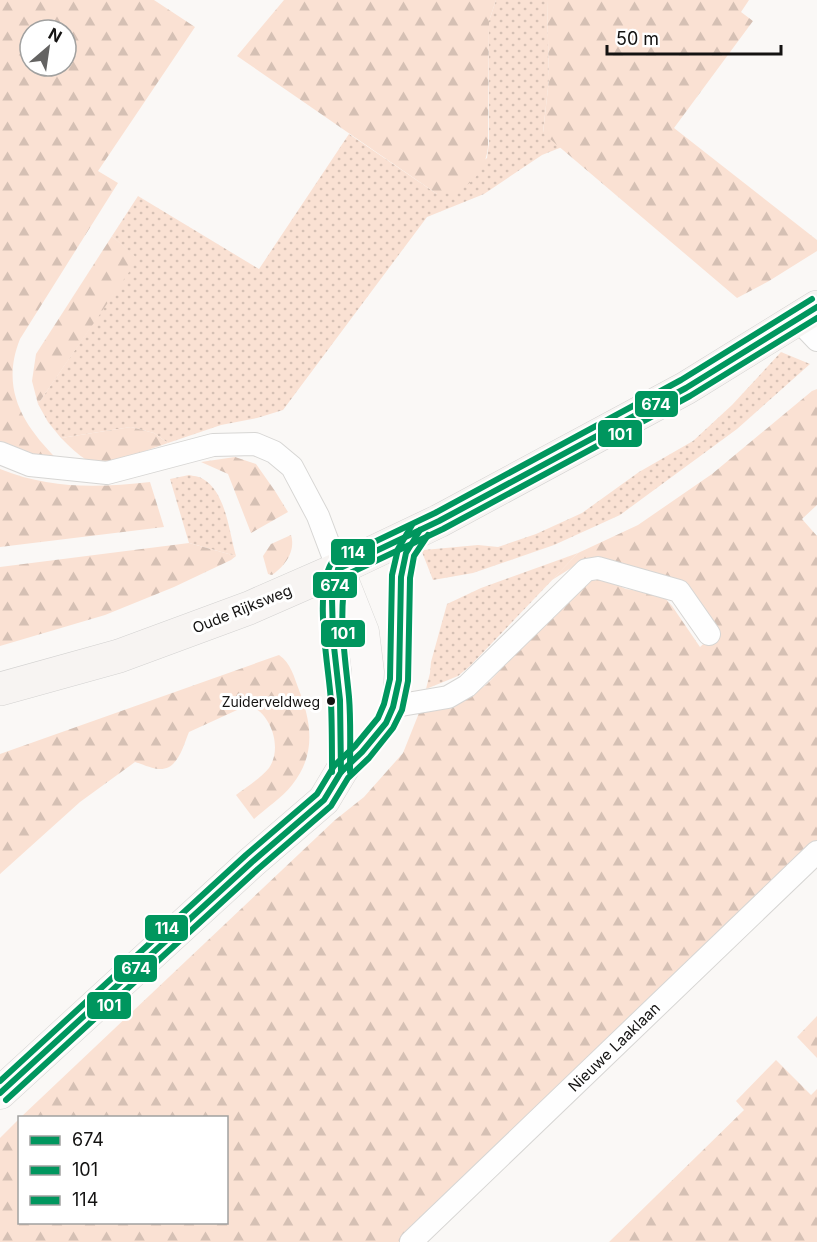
<svg xmlns="http://www.w3.org/2000/svg" width="817" height="1242" viewBox="0 0 817 1242" font-family="Inter,sans-serif">
  <defs>
    <pattern id="grass-dots" width="8" height="8" patternUnits="userSpaceOnUse" patternTransform="scale(1.5)"><rect width="8" height="8" fill="#fae1d3"/><path d="M2 2h.1M6 6h.1" fill="none" stroke="#d5c0b4" stroke-width="1.8" stroke-linecap="round"/></pattern>
    <pattern id="forest-firs" width="22" height="20" patternUnits="userSpaceOnUse" patternTransform="scale(1.5)"><rect width="22" height="20" fill="#fae1d3"/><path d="M5 1l3.5 6h-7zM16 11l3.5 6h-7z" fill="#d5c0b4"/></pattern>
  </defs>
  <rect width="100%" height="100%" fill="#faf8f6"/>
  <!-- grass -->
  <g fill="url(#grass-dots)">
    <path d="M496,0h51l2,79 -6,53 19,15 -20,8 -58,39 -57,23 -144,193 -26,8 -36,7 -53,18 -14,-10 -23,-6 -70,11 -13,-16 -10,-18 99,-145 -25,-23 26,-40 121,73 90,-135 88,60 50,-36 2,-15v-122z"/>
    <path d="M781,352l29,12 -73,65 -117,86 -66,30 -81,28 -40,7 -11,-28 2,-2 54,-5 20,2 38,-13 46,-21 57,-41 54,-31 39,-36z"/>
    <path d="M189,475c4,1 10,1 14,4 23,13 26,53 33,77l-47,-13 -19,-64z"/>
    <path d="M578,553l-108,113 -12,10 -32,13 4,-16 1,-11 16,-58 34,-16z"/>
  </g>
  <!-- forest -->
  <g fill="url(#forest-firs)" fill-rule="evenodd">
    <path d="M0,0h154l41,27 -97,144 20,12 -98,156c-20,50 3,86 38,121l-58,-14zM30,30h36v36h-36z"/>
    <path d="M284,0h212l-7,21 -1,126c-3,28 -23,47 -51,47l-200,-138z"/>
    <path d="M547,0h202l-8,12 12,9 -79,107 143,112v11l-48,30 -32,17 -194,-165 6,-54z"/>
    <path d="M112,236l26,23 -100,145 -6,-23 4,-27z"/>
    <path d="M817,389v116l-15,14 15,17v309l-416,397h-401v-104l19,-19 1,103h206v-104l-205,-1 314,-297 29,-23 39,-44 16,-40c26,-2 47,-13 68,-29l97,-102 15,-5 27,12 31,5 7,3 8,9 28,41 14,-13 -33,-45 -105,-24 -24,15 26,-27 60,-28 74,-51 100,-83z"/>
    <path d="M131,427l23,6 14,10 -66,23c-15,-2 -30,-17 -41,-28z"/>
    <path d="M235,457l21,7 19,27 13,21 -37,21 -23,-59 -27,-12z"/>
    <path d="M0,469c50,20 97,19 150,13l14,45 -164,20z"/>
    <path d="M291,535c5,16 -6,31 -19,40l-4,-1 -5,-18 8,-12z"/>
    <path d="M189,543l47,13 -5,4 -57,27 -69,28 -105,31v-79z"/>
    <path d="M279,655c12,8 15,22 20,35 13,34 17,65 -7,95 -10,13 -26,23 -38,34l-18,-24c10,-8 25,-17 33,-27 14,-20 2,-56 -21,-63l-59,27c-6,14 -11,39 -31,37 -8,-1 -16,-5 -23,-7l-55,40 -80,72v-120z"/>
    <path d="M817,1016v42l-20,-21z"/>
    <path d="M776,1060l35,35 6,-6v153h-208l135,-132 -8,-9z"/>
  </g>
  <g fill="none" stroke-linecap="round" stroke-linejoin="round">
    <defs>
      <g id="street">
        <path d="M798,320l19,20"/>
        <path d="M0,453l30,12 77,8 106,-28 42,-1 19,8 18,15 26,49 20,53"/>
        <path d="M366,711l82,-14 19,-11 119,-116 12,-2 81,23 30,43"/>
        <path d="M411,1242l406,-390"/>
      </g>
      <path id="secondary" d="M0,1093l252,-231 72,-62 33,-55 9,-34 2,-39 -5,-40 -25,-63"/>
      <path id="primary" d="M0,689l119,-33 130,-48 89,-39 101,-48 247,-133 131,-81"/>
    </defs>
    <!-- street casing -->
    <use href="#street" stroke="#d7d6d4" stroke-width="24"/>
    <!-- secondary casing -->
    <use href="#secondary" stroke="#d7d6d4" stroke-width="33"/>
    <!-- primary casing -->
    <use href="#primary" stroke="#d3d2d1" stroke-width="34"/>
    <!-- street -->
    <use href="#street" stroke="#fefefe" stroke-width="22"/>
    <!-- secondary -->
    <use href="#secondary" stroke="#fbf9f8" stroke-width="32"/>
    <!-- primary -->
    <use href="#primary" stroke="#f7f4f2" stroke-width="33"/>
    <defs>
      <g id="bus-1">
        <path d="M341,772l-1,-72 -7,-62 -1,-39 6,-30 101,-48 247,-133 131,-81"/>
        <path d="M0,1093l252,-231 72,-62 17,-28 21,-20 24,-29 7,-16 6,-27 2,-103 5,-24 14,-23"/>
      </g>
      <g id="bus-2">
        <path d="M350,772c0,-25 1,-51 -1,-75 -4,-42 -11,-80 -3,-122l97,-46 247,-133 127,-78"/>
        <path d="M6,1100l252,-231 73,-63 17,-28 21,-20 24,-30 9,-18 6,-29 2,-103 4,-22 14,-21"/>
      </g>
      <g id="bus-3">
        <path d="M332,772c0,-23 0,-47 -1,-70 -2,-36 -18,-109 1,-140l103,-49 246,-133 131,-81"/>
        <path d="M0,1081l246,-226 71,-61 17,-28 21,-20 23,-28 6,-14 6,-25 2,-104 6,-26 14,-24"/>
      </g>
    </defs>
    <!-- bus-1 casing -->
    <use href="#bus-1" stroke="#fff" stroke-width="10"/>
    <!-- bus-2 casing -->
    <use href="#bus-2" stroke="#fff" stroke-width="10"/>
    <!-- bus-3 casing -->
    <use href="#bus-3" stroke="#fff" stroke-width="10"/>
    <!-- bus-1 -->
    <use href="#bus-1" stroke="#00965e" stroke-width="6"/>
    <!-- bus-2 -->
    <use href="#bus-2" stroke="#00965e" stroke-width="6"/>
    <!-- bus-3 -->
    <use href="#bus-3" stroke="#00965e" stroke-width="6"/>
  </g>
  <!-- markers -->
  <circle fill="#141312" stroke="#fff" stroke-width="2" cx="331" cy="701" r="5"/>
  <g text-anchor="middle" dominant-baseline="central" stroke-width="6" stroke-linejoin="round" paint-order="stroke">
    <!-- bus labels -->
    <g font-size="14" fill="#141312" stroke="#fff" text-anchor="end">
      <text x="320" y="701">Zuiderveldweg</text>
    </g>
    <!-- street labels -->
    <g font-size="15" fill="#141312" stroke="#fff">
      <text transform="translate(242 609) rotate(-22)">Oude Rijksweg</text>
      <text transform="translate(614 1047) rotate(-44)">Nieuwe Laaklaan</text>
    </g>
  </g>
  <g stroke="#fff" stroke-width="2">
    <rect x="634" y="390" width="45" height="28" rx="6" fill="#00965e"/>
    <rect x="597" y="419" width="46" height="29" rx="6" fill="#00965e"/>
    <rect x="330" y="538" width="46" height="28" rx="6" fill="#00965e"/>
    <rect x="312" y="571" width="46" height="28" rx="6" fill="#00965e"/>
    <rect x="320" y="619" width="46" height="29" rx="6" fill="#00965e"/>
    <rect x="144" y="914" width="45" height="28" rx="6" fill="#00965e"/>
    <rect x="113" y="954" width="45" height="29" rx="6" fill="#00965e"/>
    <rect x="86" y="991" width="46" height="29" rx="6" fill="#00965e"/>
  </g>
  <g font-size="16" text-anchor="middle" font-weight="bold" fill="#fff">
    <text x="656" y="410">674</text>
    <text x="620" y="440">101</text>
    <text x="353" y="558">114</text>
    <text x="335" y="591">674</text>
    <text x="343" y="639">101</text>
    <text x="167" y="934">114</text>
    <text x="136" y="974">674</text>
    <text x="109" y="1011">101</text>
  </g>
  <!-- legend -->
  <rect x="18" y="1116" width="210" height="108" fill="#ffffff" stroke="#a1a1a0" stroke-width="1.5"/>
  <rect x="30" y="1136" width="30" height="9" fill="#00965e" stroke="#a1a1a0" stroke-width="1.5"/>
  <text x="72" y="1146" font-size="18" fill="#141312">674</text>
  <rect x="30" y="1166" width="30" height="9" fill="#00965e" stroke="#a1a1a0" stroke-width="1.5"/>
  <text x="72" y="1176" font-size="18" fill="#141312">101</text>
  <rect x="30" y="1196" width="30" height="9" fill="#00965e" stroke="#a1a1a0" stroke-width="1.5"/>
  <text x="72" y="1206" font-size="18" fill="#141312">114</text>
  <!-- north arrow -->
  <g transform="translate(48 48) rotate(29)"><circle r="28" fill="#ffffff" stroke="#a1a1a0" stroke-width="1.5"/>
  <path d="M0-4.5L10 22L0 15L-10 22Z" fill="#646362"/>
  <text y="-9" font-size="16" font-weight="bold" text-anchor="middle" fill="#141312">N</text>
  </g>
  <!-- scale -->
  <path d="M607 45v9h174v-9" fill="none" stroke="#141312" stroke-width="3"/>
  <text x="616" y="45" font-size="18" fill="#141312" stroke="#ffffff" stroke-width="4.5" paint-order="stroke">50 m</text>
</svg>
